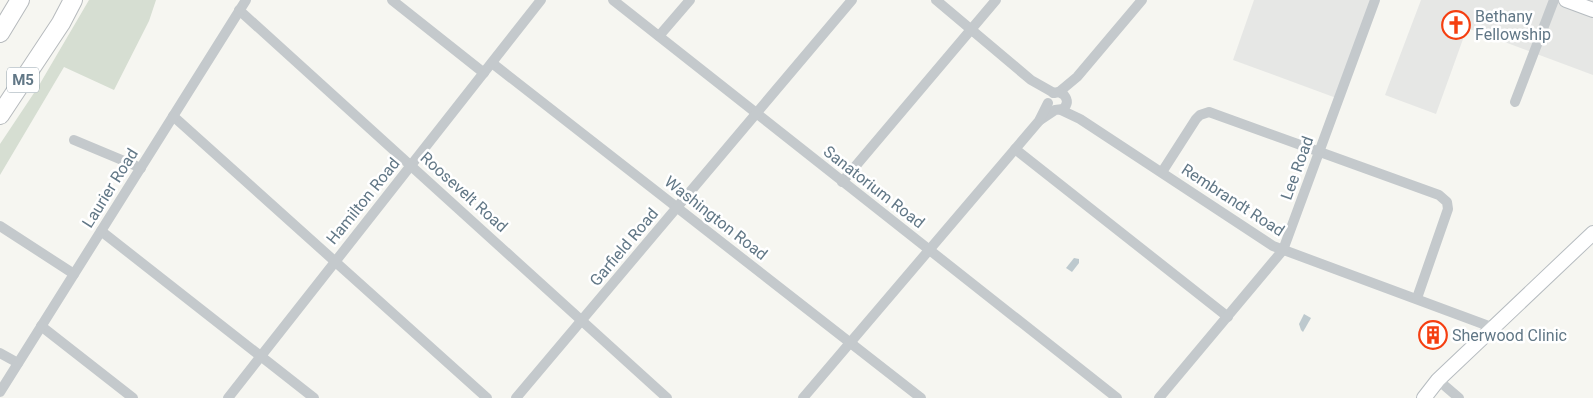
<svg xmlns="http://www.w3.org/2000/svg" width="1593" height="398" viewBox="0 0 1593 398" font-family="Roboto,sans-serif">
  <rect width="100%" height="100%" fill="#f6f6f1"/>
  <!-- built -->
  <g fill="#e6e7e5">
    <path d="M1254,0h121l-36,99 -106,-39z"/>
    <path d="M1421,0h172v75l-126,-47 -31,86 -51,-19z"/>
  </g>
  <!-- green -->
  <path fill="#d6ded2" d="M89,0h67l-7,21 -35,69 -50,-23 -64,108v-31l38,-57z"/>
  <!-- water -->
  <g fill="#bdc9ce">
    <path d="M1225,195l12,8 -3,6 -12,-8v-5z"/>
    <path d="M1074,258l5,1v4l-7,9 -6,-4z"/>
    <path d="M1304,314l7,4 -8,14 -2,-2 -2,-6z"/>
  </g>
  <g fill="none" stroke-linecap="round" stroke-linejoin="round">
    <defs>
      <g id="secondary">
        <path d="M1566,0l27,10"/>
        <path d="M1424,398l14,-18 155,-147"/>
      </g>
      <g id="highway">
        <path d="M0,33l20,-33"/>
        <path d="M0,115l61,-92 12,-23"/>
      </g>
    </defs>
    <!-- secondary casing -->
    <use href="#secondary" stroke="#b6bcc0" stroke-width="16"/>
    <!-- highway casing -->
    <use href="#highway" stroke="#b6babd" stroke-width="20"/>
    <!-- street -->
    <g stroke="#c4c9cc" stroke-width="10">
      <path d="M392,0l92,73"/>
      <path d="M613,0l504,398"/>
      <path d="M936,0l95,80 23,13"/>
      <path d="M239,10l428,388"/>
      <path d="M659,36l31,-36"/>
      <path d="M492,63l429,335"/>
      <path d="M1059,92l18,-15 65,-77"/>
      <path d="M1515,102l39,-102"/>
      <path d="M1061,110l19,9 193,127 221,82"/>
      <path d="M173,116l314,282"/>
      <path d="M1040,120l15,-10 8,-1c5,-5 5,-9 1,-14l-5,-3 -6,1"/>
      <path d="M74,140l67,28"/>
      <path d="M1015,149l213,168"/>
      <path d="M1162,172l34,-53 4,-4 9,-3 230,83 8,7 1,7 -31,89"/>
      <path d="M842,182l154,-182"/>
      <path d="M0,226l74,48"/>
      <path d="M101,231l213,167"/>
      <path d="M41,326l92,72"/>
      <path d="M0,353l18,10"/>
      <path d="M1438,380l21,18"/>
      <path d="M0,392l246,-392"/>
      <path d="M228,398l313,-398"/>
      <path d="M516,398l336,-398"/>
      <path d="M803,398l236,-277 9,-18"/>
      <path d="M1159,398l124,-148 92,-250"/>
    </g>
    <!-- secondary -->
    <use href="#secondary" stroke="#fff" stroke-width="14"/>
    <!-- highway -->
    <use href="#highway" stroke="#fff" stroke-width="18"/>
  </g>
  <!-- icons -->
  <defs>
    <symbol id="church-ring" viewBox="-11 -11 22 22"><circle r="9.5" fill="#fff" stroke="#f53f11" stroke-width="1.5"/><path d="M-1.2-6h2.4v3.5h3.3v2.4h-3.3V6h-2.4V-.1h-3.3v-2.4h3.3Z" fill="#f53f11"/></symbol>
    <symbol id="building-ring" viewBox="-11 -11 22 22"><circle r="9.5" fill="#fff" stroke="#f53f11" stroke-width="1.5"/><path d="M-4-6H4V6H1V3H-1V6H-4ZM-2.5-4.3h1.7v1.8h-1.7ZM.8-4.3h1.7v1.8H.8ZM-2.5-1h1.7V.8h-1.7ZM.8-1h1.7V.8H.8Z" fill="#f53f11"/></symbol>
  </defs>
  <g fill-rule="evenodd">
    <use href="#church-ring" x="1440" y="9" width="32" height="32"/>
    <use href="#building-ring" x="1417" y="319" width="32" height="32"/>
  </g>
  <g text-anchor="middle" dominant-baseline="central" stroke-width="5" stroke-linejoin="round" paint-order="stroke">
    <!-- shield labels -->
    <rect fill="#fff" stroke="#90a0aa" stroke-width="1" x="7" y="67.5" width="32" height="25" rx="4"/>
    <g font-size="15" font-weight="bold" fill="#617786">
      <text x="23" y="80">M5</text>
    </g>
    <!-- poi labels -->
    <g font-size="16" fill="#617786" stroke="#fff" text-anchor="start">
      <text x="1475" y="16">Bethany<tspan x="1475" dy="18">Fellowship</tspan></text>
      <text x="1452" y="335">Sherwood Clinic</text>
    </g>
    <!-- street labels -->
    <g font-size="16" fill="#617786" stroke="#fff">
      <text transform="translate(1297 168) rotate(-70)">Lee Road</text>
      <text transform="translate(874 187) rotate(38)">Sanatorium Road</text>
      <text transform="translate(110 188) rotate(-58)">Laurier Road</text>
      <text transform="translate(464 192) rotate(42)">Roosevelt Road</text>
      <text transform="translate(1233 200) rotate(33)">Rembrandt Road</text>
      <text transform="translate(363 201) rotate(-51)">Hamilton Road</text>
      <text transform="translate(716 218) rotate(38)">Washington Road</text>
      <text transform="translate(624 247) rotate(-50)">Garfield Road</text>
    </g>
  </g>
</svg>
